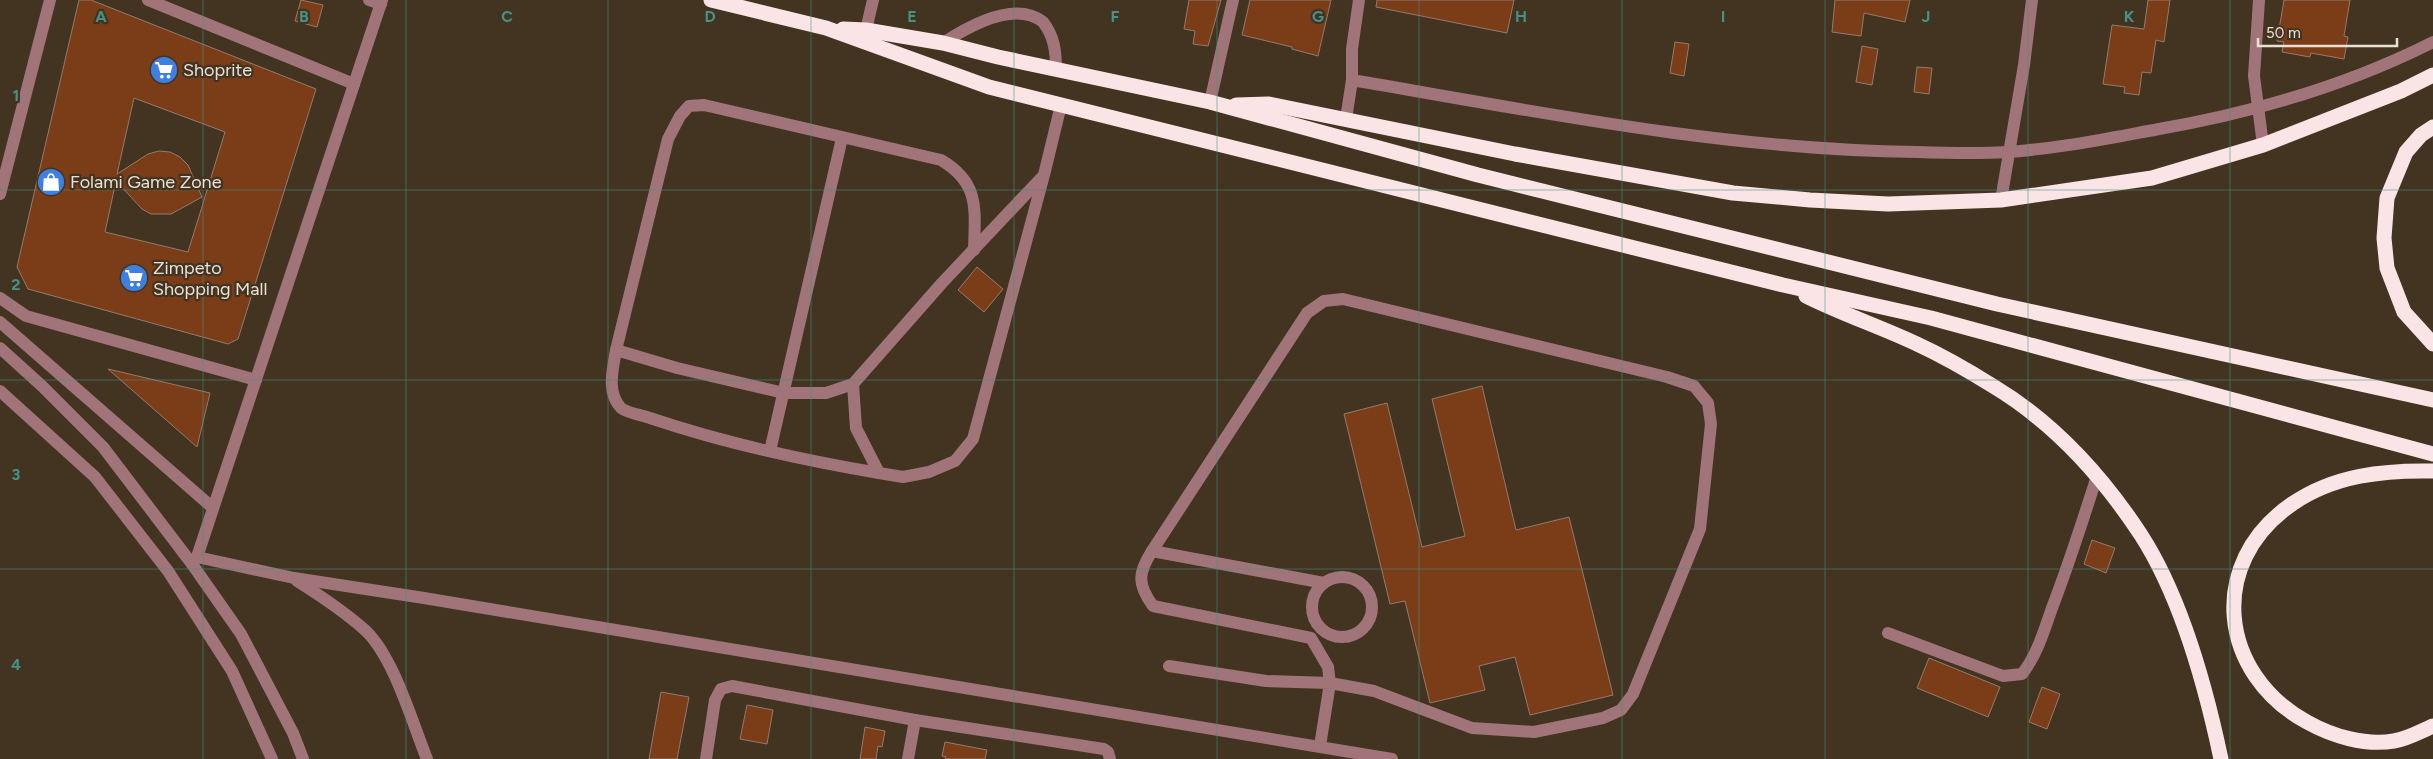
<svg xmlns="http://www.w3.org/2000/svg" width="2433" height="759" viewBox="0 0 2433 759" font-family="Figtree,sans-serif">
  <rect width="100%" height="100%" fill="#423421"/>
  <!-- building -->
  <g fill="#7a3d18" stroke="#937b6f" fill-rule="evenodd">
    <path d="M79,0h12l225,89 -78,250 -10,5 -200,-55 -11,-22zM134,98l91,34 -37,120 -83,-20 11,-51 26,28 9,5h20l31,-17 -14,-32 -8,-8 -10,-5 -11,-1 -11,3 -31,20z"/>
    <path d="M301,0l22,5 -6,22 -22,-6z"/>
    <path d="M1189,0h32l-13,46 -15,-2 2,-13 -11,-2z"/>
    <path d="M1250,0h81l-13,56 -26,-7v-2l-50,-12z"/>
    <path d="M1377,0h137l-7,33 -131,-26z"/>
    <path d="M1835,0h75l-5,22 -41,-9 -3,23 -29,-4z"/>
    <path d="M2148,0h22l-6,42 -8,-2 -5,33 -9,-1 -3,23 -15,-2 1,-6 -22,-3 9,-59 32,4z"/>
    <path d="M2284,0h66l-6,36 4,1 -4,22 -33,-6 -1,4 -28,-5 2,-10 -7,-1z"/>
    <path d="M1675,42l14,2 -5,32 -14,-3z"/>
    <path d="M1862,46l16,3 -6,36 -16,-3z"/>
    <path d="M1917,67l15,1 -3,26 -15,-2z"/>
    <path d="M977,267l26,22 -19,23 -26,-22z"/>
    <path d="M108,369l102,24 -13,54z"/>
    <path d="M1482,386l34,144 53,-13 44,178 -83,20 -15,-58 -36,9 6,24 -55,13 -25,-102 -15,3 -46,-190 43,-11 35,144 43,-11 -33,-137z"/>
    <path d="M2092,540l23,8 -9,25 -22,-9z"/>
    <path d="M1929,658l71,29 -12,30 -71,-29z"/>
    <path d="M2042,687l18,7 -13,35 -18,-7z"/>
    <path d="M661,692l28,5 -12,62h-28z"/>
    <path d="M747,705l26,5 -6,34 -27,-5z"/>
    <path d="M865,727l20,4 -3,16 -4,-1 -2,13h-16z"/>
    <path d="M945,742l42,8 -2,9h-40l1,-2 -4,-1z"/>
  </g>
  <g fill="none" stroke-linecap="round" stroke-linejoin="round">
    <!-- minor -->
    <g stroke="#a07478" stroke-width="12">
      <path d="M148,0l206,84"/>
      <path d="M369,0l12,4"/>
      <path d="M1359,0l-7,49v31c187,32 375,70 565,72 30,1 60,2 89,0 51,-3 103,-14 153,-23 97,-17 187,-43 274,-87"/>
      <path d="M2259,0l-5,76 9,69"/>
      <path d="M866,30l7,-30"/>
      <path d="M943,43c26,-17 72,-43 100,-21 11,14 13,29 13,47"/>
      <path d="M1210,102l23,-102"/>
      <path d="M1346,119l6,-39"/>
      <path d="M1044,175l-71,264 -18,22 -26,11 -26,5 -24,-4 -23,-45 -3,-44 89,-101 102,-108 17,-70"/>
      <path d="M0,194l50,-194"/>
      <path d="M2001,200l23,-135 8,-65"/>
      <path d="M0,298l26,18 230,64"/>
      <path d="M0,322l213,186"/>
      <path d="M0,348l42,38 61,61 89,117 49,70 52,99 10,26"/>
      <path d="M616,350l61,18 107,25h42l27,-9"/>
      <path d="M0,391l95,86 73,94 64,100 40,88"/>
      <path d="M770,451l72,-313"/>
      <path d="M879,473c-77,-13 -155,-30 -229,-55 -8,-3 -23,-5 -29,-10 -15,-16 -8,-39 -5,-58l52,-211 12,-23 9,-10 15,-1 237,55c39,23 34,49 33,90"/>
      <path d="M1152,551l172,32"/>
      <path d="M197,557l185,-557"/>
      <path d="M192,564l5,-7 97,21 130,20 968,161"/>
      <circle cx="1342" cy="607" r="30"/>
      <path d="M297,581c24,15 48,31 69,50 28,27 46,91 61,128"/>
      <path d="M1888,633l115,43 19,-2c15,-19 22,-43 30,-66 17,-44 31,-88 45,-132"/>
      <path d="M1169,666l97,15 64,2 -2,-16 -17,-29 -158,-32c-16,-22 -15,-33 -1,-55l155,-238 17,-12 19,-2 324,78 27,9 14,17 3,21 -11,105 -67,165 -12,16 -18,8 -69,14 -62,-4 -98,-37 -44,-8 -10,63"/>
      <path d="M706,759l9,-59 6,-11 11,-3 183,34 189,29 4,3 2,7"/>
      <path d="M908,759l7,-39"/>
    </g>
    <!-- highway -->
    <g stroke="#fae4e5" stroke-width="15">
      <path d="M711,0l115,28 163,59 794,198 148,33 502,136"/>
      <path d="M843,29l23,1 77,13 55,14 212,45 268,73 519,129 436,96"/>
      <path d="M1236,105l33,-1 246,50 218,39 77,7 78,4 113,-4 151,-22 111,-33 138,-54 32,-16"/>
      <path d="M2433,127l-12,8 -15,17 -19,46 -3,40 3,30 17,44 29,32"/>
      <path d="M1806,296c36,18 75,31 111,48 26,12 52,27 76,42 60,36 110,91 148,149 40,62 65,153 80,224"/>
      <path d="M2433,471c-49,-1 -99,4 -141,33 -86,59 -73,170 15,218 25,14 58,24 87,19 13,-2 27,-10 39,-15"/>
    </g>
  </g>
  <!-- grid -->
  <path fill="none" stroke="#469188" stroke-width="1" stroke-opacity="0.55" d="M203,0v759M406,0v759M608,0v759M811,0v759M1014,0v759M1217,0v759M1419,0v759M1622,0v759M1825,0v759M2028,0v759M2230,0v759M0,190h2433M0,380h2433M0,569h2433"/>
  <!-- icons -->
  <defs>
    <symbol id="supermarket-disc" viewBox="-11 -11 22 22"><circle r="9.5" fill="#3f7fe0" stroke="#423421"/><path d="M-6-5.5h2.5l.6 2H6L4.5 2H-2.5L-4.4-4H-6ZM-1.5 3.2a1.3 1.3 0 1 0 .1 0ZM3 3.2a1.3 1.3 0 1 0 .1 0Z" fill="#fff"/></symbol>
    <symbol id="shop-disc" viewBox="-11 -11 22 22"><circle r="9.5" fill="#3f7fe0" stroke="#423421"/><path d="M-5-2.5h2.3a2.7 3.5 0 0 1 5.4 0H5L5.5 6h-11ZM-1.5-2.5h3a1.5 2.3 0 0 0-3 0Z" fill="#fff"/></symbol>
  </defs>
  <g fill-rule="evenodd">
    <use href="#supermarket-disc" x="148" y="54" width="32" height="32"/>
    <use href="#shop-disc" x="35" y="166" width="32" height="32"/>
    <use href="#supermarket-disc" x="118" y="262" width="32" height="32"/>
  </g>
  <g text-anchor="middle" dominant-baseline="central" stroke-width="4.5" stroke-linejoin="round" paint-order="stroke">
    <!-- poi labels -->
    <g font-size="18" fill="#eae1d6" stroke="#423421" text-anchor="start">
      <text x="183" y="70">Shoprite</text>
      <text x="70" y="182">Folami Game Zone</text>
      <text x="153" y="268">Zimpeto<tspan x="153" dy="21">Shopping Mall</tspan></text>
    </g>
  </g>
  <g font-size="16" text-anchor="middle" font-weight="bold" fill="#469188" stroke="#423421" stroke-width="4.5" stroke-linejoin="round" paint-order="stroke">
    <text x="101" y="22">A</text>
    <text x="304" y="22">B</text>
    <text x="507" y="22">C</text>
    <text x="710" y="22">D</text>
    <text x="912" y="22">E</text>
    <text x="1115" y="22">F</text>
    <text x="1318" y="22">G</text>
    <text x="1521" y="22">H</text>
    <text x="1723" y="22">I</text>
    <text x="1926" y="22">J</text>
    <text x="2129" y="22">K</text>
    <text x="16" y="101">1</text>
    <text x="16" y="290">2</text>
    <text x="16" y="480">3</text>
    <text x="16" y="670">4</text>
  </g>
  <!-- scale -->
  <path d="M2258 38v8h139v-8" fill="none" stroke="#eae1d6" stroke-width="2.5"/>
  <text x="2266" y="38" font-size="15" fill="#eae1d6" stroke="#423421" stroke-width="4" paint-order="stroke">50 m</text>
</svg>
